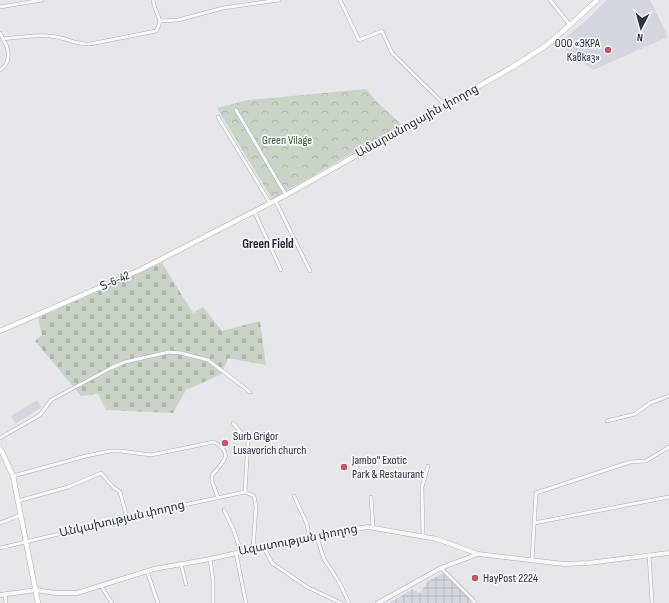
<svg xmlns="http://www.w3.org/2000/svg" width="669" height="603" viewBox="0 0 669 603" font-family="'Sofia Sans Condensed','Noto Sans Armenian',sans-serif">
  <defs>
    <pattern id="industrial-grid" width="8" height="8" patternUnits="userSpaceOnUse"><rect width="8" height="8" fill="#d3d6dd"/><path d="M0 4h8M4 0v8" fill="none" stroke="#b5b8bf"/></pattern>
    <pattern id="forest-crowns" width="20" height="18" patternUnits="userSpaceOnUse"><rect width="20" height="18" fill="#cad4c6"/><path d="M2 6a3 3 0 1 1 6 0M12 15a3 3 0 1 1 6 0" fill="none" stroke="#aeb7ab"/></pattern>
    <pattern id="cemetery-stones" width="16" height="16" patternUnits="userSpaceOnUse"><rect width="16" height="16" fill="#cad4c6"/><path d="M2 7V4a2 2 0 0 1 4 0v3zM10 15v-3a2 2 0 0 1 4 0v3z" fill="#aeb7ab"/></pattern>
  </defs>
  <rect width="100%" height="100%" fill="#e5e7eb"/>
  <!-- built -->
  <g fill="#d3d6dd">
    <path d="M607,0h43l18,37 -75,33 -35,-26 30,-25z"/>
    <path d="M37,400l5,7 -27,17 -4,-8z"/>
  </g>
  <!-- industrial -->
  <path fill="url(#industrial-grid)" d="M443,573l28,27v3h-82l24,-14 7,4 8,-12z"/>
  <!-- forest -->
  <path fill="url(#forest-crowns)" d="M366,89l11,13 22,20 1,4 -128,73 -55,-91 31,-8z"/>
  <!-- cemetery -->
  <path fill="url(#cemetery-stones)" d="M162,263l31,50 10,-6 19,24 38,-10 6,44 -38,-7 -6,16 -36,16 -13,23 -67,-3 -8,-16 -17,2 -46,-55 7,-6 -4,-17z"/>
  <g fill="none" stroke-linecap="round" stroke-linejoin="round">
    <defs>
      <g id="minor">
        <path d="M153,0l1,5 6,16 18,-1 45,-12 56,-8"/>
        <path d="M340,0l19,40 23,-9 10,22 53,52"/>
        <path d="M550,0l20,25"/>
        <path d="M0,7l42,-7"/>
        <path d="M0,33l3,6c18,-2 36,-5 54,-2 11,2 20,8 33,7l66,-13 3,-6 1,-4"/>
        <path d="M0,70c11,-7 10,-20 3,-31"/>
        <path d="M236,110l50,85"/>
        <path d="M218,117l52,86"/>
        <path d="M275,200l35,71"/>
        <path d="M254,211l27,59"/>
        <path d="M607,421l28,-7 15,-11 19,-7"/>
        <path d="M233,423l15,18 -3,51"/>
        <path d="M0,438l40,-23 11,-15 60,-32 14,-6 44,-10 12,1 27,7 42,32"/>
        <path d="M13,476l73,-20 24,-5h11l30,4 63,-13c21,12 9,20 -2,33v6l6,17"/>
        <path d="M245,492l9,4 2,11 -3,42"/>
        <path d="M294,496l13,28 2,12"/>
        <path d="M371,497l2,31"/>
        <path d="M18,501l50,-14 33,-14 12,14 7,5 7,26"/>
        <path d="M224,510l10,21 7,21"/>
        <path d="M0,523l21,-8"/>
        <path d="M534,523l135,-26"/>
        <path d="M316,535l8,24 15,23 10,21"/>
        <path d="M423,537l-1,-50 6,-21"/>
        <path d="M263,546l9,17 35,24 34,16"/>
        <path d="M0,548l151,-36 94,-20"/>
        <path d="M236,553l10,50"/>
        <path d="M649,555l3,48"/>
        <path d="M210,559l3,21v23"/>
        <path d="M532,560l4,-67 94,-31 16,-1 23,-14"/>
        <path d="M181,564l5,20"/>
        <path d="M441,568l32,32 2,3"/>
        <path d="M147,571l11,32"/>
        <path d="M101,586l11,17"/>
        <path d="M5,594l1,9"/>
      </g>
      <g id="tertiary">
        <path d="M0,595l36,-5 19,3h22l77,-24 56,-10 106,-24 52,-8 69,12 41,15 86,10 24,-1 81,-10"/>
        <path d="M378,603l63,-35 37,-14"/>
      </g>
      <g id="secondary">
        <path d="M0,331l140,-61 146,-75 225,-127 33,-21 26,-22 27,-25"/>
        <path d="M0,448l13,28 25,127"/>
      </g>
    </defs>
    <!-- minor casing -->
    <use href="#minor" stroke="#aaaeb5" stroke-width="4"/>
    <!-- tertiary casing -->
    <use href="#tertiary" stroke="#aaaeb5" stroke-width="5"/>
    <!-- secondary casing -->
    <use href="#secondary" stroke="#aaaeb5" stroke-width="5.5"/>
    <!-- minor -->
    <use href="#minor" stroke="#f7f8fa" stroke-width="3"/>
    <!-- tertiary -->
    <use href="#tertiary" stroke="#f7f8fa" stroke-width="4"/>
    <!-- secondary -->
    <use href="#secondary" stroke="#fff" stroke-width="4.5"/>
  </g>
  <!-- markers -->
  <g fill="#c45567" stroke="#f4f6f8" stroke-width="1.5">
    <circle cx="608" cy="50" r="4"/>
    <circle cx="225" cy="443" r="4"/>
    <circle cx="344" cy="467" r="4"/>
    <circle cx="475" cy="578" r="4"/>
  </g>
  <g text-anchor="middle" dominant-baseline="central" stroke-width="3.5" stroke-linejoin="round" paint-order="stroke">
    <!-- poi labels -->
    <g font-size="12" fill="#2d3542" stroke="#f4f6f8" text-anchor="start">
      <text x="600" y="43" text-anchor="end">ООО «ЭКРА<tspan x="600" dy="14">Кавказ»</tspan></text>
      <text x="233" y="436">Surb Grigor<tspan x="233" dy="14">Lusavorich church</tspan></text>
      <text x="352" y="460">Jambo" Exotic<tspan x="352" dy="14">Park &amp; Restaurant</tspan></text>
      <text x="483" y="578">HayPost 2224</text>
    </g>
    <!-- street labels -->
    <g font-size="12" fill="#2d3542" stroke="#f4f6f8">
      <text transform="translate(417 121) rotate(-29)">Ամարանոցային փողոց</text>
      <text transform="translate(115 281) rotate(-24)">Տ-6-42</text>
      <text transform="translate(122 519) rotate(-13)">Անկախության փողոց</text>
      <text transform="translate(298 540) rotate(-11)">Ազատության փողոց</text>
    </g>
    <!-- park labels -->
    <g font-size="12" fill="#425d3c" stroke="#f4f6f8">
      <text x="287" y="140">Green Vilage</text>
    </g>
    <!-- neighbourhood labels -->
    <g font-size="13" font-weight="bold" fill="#1f2633" stroke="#f4f6f8">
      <text x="268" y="244">Green Field</text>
    </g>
  </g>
  <!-- north arrow -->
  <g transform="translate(641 28) rotate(186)" stroke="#f4f6f8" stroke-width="3" paint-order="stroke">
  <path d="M0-3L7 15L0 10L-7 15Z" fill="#2d3542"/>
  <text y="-6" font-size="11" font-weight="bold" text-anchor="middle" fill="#2d3542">N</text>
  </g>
</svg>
